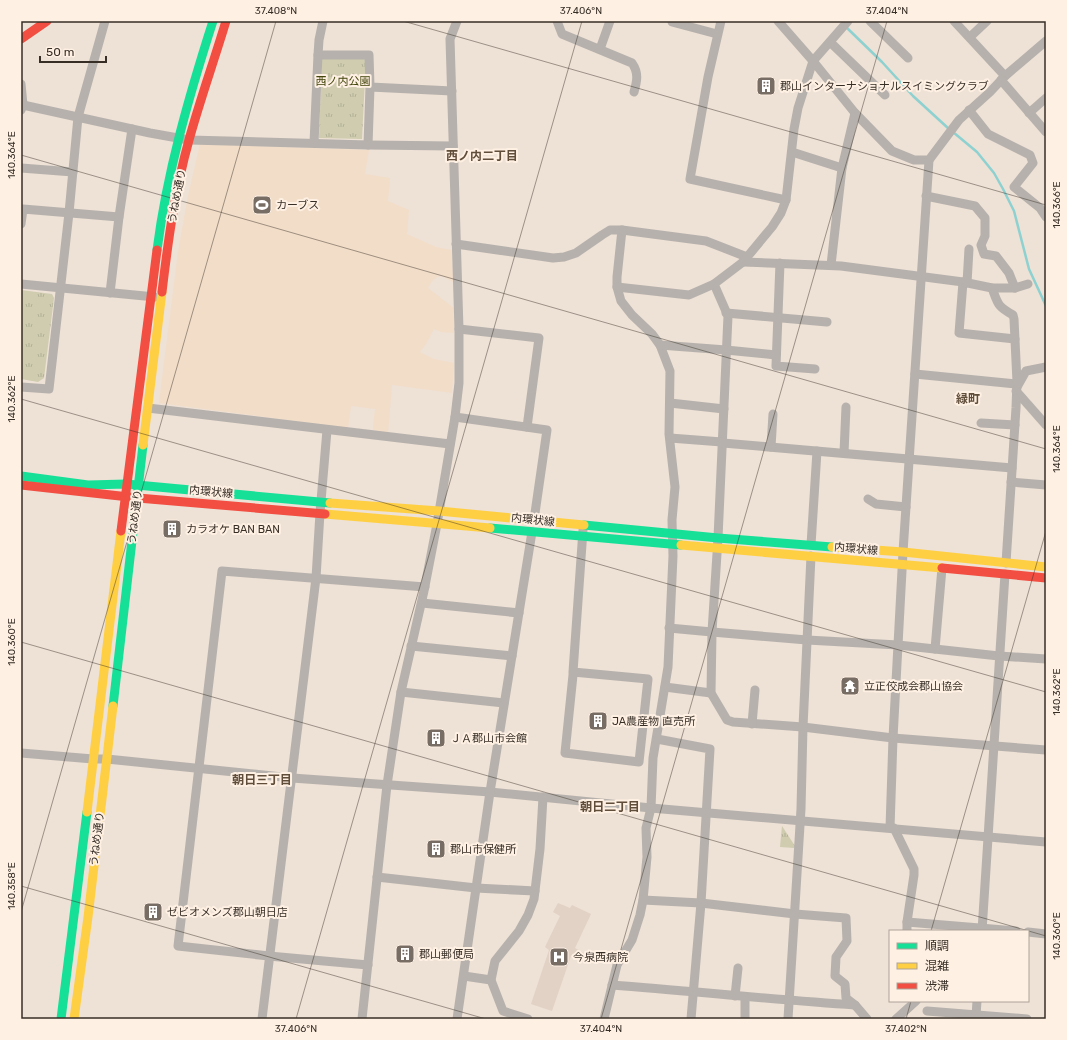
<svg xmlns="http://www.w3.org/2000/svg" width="1067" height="1040" viewBox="0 0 1067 1040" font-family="Rubik,'Noto Sans JP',sans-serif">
  <defs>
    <pattern id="grass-tufts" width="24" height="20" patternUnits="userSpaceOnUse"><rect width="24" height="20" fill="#cfccaf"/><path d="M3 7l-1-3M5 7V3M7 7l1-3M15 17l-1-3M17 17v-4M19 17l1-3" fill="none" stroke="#b2b096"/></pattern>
  </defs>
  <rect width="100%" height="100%" fill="#eee1d6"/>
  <!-- built -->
  <path fill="#f2ddc8" d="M200,144l169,6 -4,24 25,4 -2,23 21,9 -2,24 29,13 16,3 1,32 -11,-6 -5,1 -5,4 -4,7 27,21 -1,24 -13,-1 -7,-3 -8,15 -6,8 14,7 20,4 -2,30 -60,-8 -4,48 -15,-3 2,-21 -24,-3 -3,22 -189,-25 19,-151 10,-56z"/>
  <!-- medical -->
  <path fill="#e2d2c5" d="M558,903l12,5 2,-3 19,9 -16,34 12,7 -4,7 -12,-6 -19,55 -21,-7 18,-54 -4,-3 15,-31 -7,-4z"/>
  <!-- grass -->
  <g fill="url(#grass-tufts)">
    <path d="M366,58l-4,81 -43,-1 3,-79z"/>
    <path d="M21,290l31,4 2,4 -10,80 -6,4 -17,-3z"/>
    <path d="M782,826l13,20 -1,2 -14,-1z"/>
  </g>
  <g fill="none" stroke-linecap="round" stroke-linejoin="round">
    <!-- stream -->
    <g stroke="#8dd1d0" stroke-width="2.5">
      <path d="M846,27l36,35 31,34 36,33"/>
      <path d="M953,132l24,20 17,21 9,16 11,22 15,58 17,37"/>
    </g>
    <!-- street -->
    <g stroke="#b6b1ac" stroke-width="9">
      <path d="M557,21l5,13 70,29c7,10 5,18 2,29"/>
      <path d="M721,21l-13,56 -18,102 96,21"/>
      <path d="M778,21l35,40 42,52 37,38 22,9h15l30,-40 31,-28 15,-16 41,-35"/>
      <path d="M870,21l38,37"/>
      <path d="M954,21l51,55"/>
      <path d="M672,22l45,12"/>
      <path d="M970,37l17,-16"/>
      <path d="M830,42l55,53"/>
      <path d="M600,49l10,-28"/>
      <path d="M318,55h51l1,32 -2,58"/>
      <path d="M1001,80l45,52"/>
      <path d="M21,84l2,21 -2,5"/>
      <path d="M370,87l82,4"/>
      <path d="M23,105l127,28 39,7 179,5 85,1"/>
      <path d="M969,110l19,24 42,21 3,8 -19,24 26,21 6,9"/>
      <path d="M1029,113l17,-15"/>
      <path d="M314,143l4,-88 1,-15 4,-19"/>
      <path d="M792,152l50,16"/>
      <path d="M21,168l52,4"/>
      <path d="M926,196l49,10 10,12v18l-4,9 3,9 12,2 13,17 6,15"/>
      <path d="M21,224l2,-15 96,8"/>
      <path d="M622,230l84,11 41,16"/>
      <path d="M456,244l97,14 11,-1 12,-4 26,-18 8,-5h12l-5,47v10l4,14 11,14 20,19 8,11 10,26 -1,63 6,53 -3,33 1,36 -5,111 -15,91 -2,50 -5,20 1,29 -4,43 -3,15 -8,25 -15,25 -13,54"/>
      <path d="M743,262l98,4 122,16 29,6h23l13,-4"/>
      <path d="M780,263l-4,103 39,3"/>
      <path d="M831,265l11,-97 13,-55"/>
      <path d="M963,282l-4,51 56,6"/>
      <path d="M967,283l2,-34"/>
      <path d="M21,284l134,13"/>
      <path d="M714,284l14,32 -10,222 -6,94 -1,61 16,27 6,2 70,5 90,11 153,12"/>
      <path d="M617,287l72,8 25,-11 29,-22 29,-35 9,-14 5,-13 8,-71 4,-21 15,-47 35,-40"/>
      <path d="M992,288c6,16 5,18 21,27l1,4 3,63 -1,26 -10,155"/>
      <path d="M110,293l9,-76 13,-88"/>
      <path d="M726,313l101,9"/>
      <path d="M459,329l80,9 -12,89"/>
      <path d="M660,345l66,5 50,5"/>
      <path d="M915,374l101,10"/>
      <path d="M21,387l28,2 20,-176 9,-96 27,-96"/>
      <path d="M1017,387l9,-16 20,-4"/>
      <path d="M1016,391l30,34"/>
      <path d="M670,403l54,6"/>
      <path d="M148,408l302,36"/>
      <path d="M455,417l92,13 -13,90"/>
      <path d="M981,423l34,2"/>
      <path d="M670,438l52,4"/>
      <path d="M723,443l289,25"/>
      <path d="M771,447l2,-33"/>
      <path d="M844,453l2,-46"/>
      <path d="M1011,482l35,3"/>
      <path d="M868,499l8,5 30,3"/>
      <path d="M811,545l6,-94"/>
      <path d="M422,603l97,10"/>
      <path d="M669,628l43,4 95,8 91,5 101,11 47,3"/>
      <path d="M411,646l101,10"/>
      <path d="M935,649l7,-81"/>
      <path d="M573,672l75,7 -9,83 -74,-9 8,-78v-3l10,-142"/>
      <path d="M665,687l46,6"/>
      <path d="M401,692l103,11"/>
      <path d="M752,724l3,-34"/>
      <path d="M657,739l53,10 -9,154 -10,116"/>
      <path d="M21,753l72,6h14l185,19 198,14 161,16 395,34"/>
      <path d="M890,828l3,-90 10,-186 26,-392"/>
      <path d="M894,828l20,41v6l-7,47v9"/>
      <path d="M377,877l99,11 59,3"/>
      <path d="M643,900l58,3 94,11 51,4 1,23 -11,16 -1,19 10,8 1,14 9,7 12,14"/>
      <path d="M907,922l109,9"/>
      <path d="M982,931l23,-357"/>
      <path d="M1028,932l18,2"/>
      <path d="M368,965l-99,-9 -91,-10 44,-375 203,16"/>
      <path d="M464,976l27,4"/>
      <path d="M612,985c81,6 162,15 243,20"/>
      <path d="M735,996l3,-28"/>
      <path d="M927,1011l100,8"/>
      <path d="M976,1016l1,-15"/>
      <path d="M262,1019l54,-441 4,-65 7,-83"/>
      <path d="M362,1019l25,-234 14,-93 23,-101 13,-67 18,-107 4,-34v-54l-9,-290 7,-18"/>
      <path d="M457,1019l33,-227 42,-260"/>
      <path d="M528,1019l-25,-8 -12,-31 4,-19 24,-30 9,-16 6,-16 6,-50 3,-52"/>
      <path d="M745,1019v-22"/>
      <path d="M788,1019l13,-210 2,-82 8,-171"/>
      <path d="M896,1019l20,-18"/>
    </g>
    <!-- fast -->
    <g stroke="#16e098" stroke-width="9">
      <path d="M157,250c10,-78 32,-154 56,-229"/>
      <path d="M21,476l67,9 38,-1 204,19"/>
      <path d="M584,525l134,13 114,9"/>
      <path d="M490,528l191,17"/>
      <path d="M113,706l30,-261"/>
      <path d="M61,1019l26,-207"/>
    </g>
    <!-- slow -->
    <g stroke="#ffcf43" stroke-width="9">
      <path d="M143,445l19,-153"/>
      <path d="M330,503l109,8 145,14"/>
      <path d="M325,514l165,14"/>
      <path d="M681,545l261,23"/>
      <path d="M832,547l71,5 143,15"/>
      <path d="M87,812l34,-281"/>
      <path d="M74,1019l14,-102 25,-211"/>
    </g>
    <!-- jam -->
    <g stroke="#f24e42" stroke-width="9">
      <path d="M21,39l26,-18"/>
      <path d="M162,292c6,-51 13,-102 27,-152 11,-40 25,-79 37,-119"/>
      <path d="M21,485l117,13 187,16"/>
      <path d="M121,531l36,-281"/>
      <path d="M942,568l104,10"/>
    </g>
  </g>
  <!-- ticks -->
  <path fill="none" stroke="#372e26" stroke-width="1" stroke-opacity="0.45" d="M403,21l643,184M21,155l1025,294M21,399l1025,293M21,642l1025,294M21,886l465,133M21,912l255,-891M931,931l115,-400M296,1019l286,-998M601,1019l286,-998M906,1019l5,-18"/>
  <!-- icons -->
  <defs>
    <symbol id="building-square" viewBox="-11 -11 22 22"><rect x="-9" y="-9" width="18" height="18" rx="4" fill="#776d64" stroke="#fef0e3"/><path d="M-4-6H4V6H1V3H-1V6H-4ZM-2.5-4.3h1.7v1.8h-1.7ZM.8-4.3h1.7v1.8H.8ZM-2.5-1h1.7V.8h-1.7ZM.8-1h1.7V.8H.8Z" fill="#fff"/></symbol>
    <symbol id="stadium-square" viewBox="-11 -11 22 22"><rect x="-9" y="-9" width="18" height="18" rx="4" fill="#776d64" stroke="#fef0e3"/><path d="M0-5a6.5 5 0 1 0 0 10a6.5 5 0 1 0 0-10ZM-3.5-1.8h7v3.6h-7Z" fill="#fff"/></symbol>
    <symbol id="temple-square" viewBox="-11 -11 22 22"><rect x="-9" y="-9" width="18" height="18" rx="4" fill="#776d64" stroke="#fef0e3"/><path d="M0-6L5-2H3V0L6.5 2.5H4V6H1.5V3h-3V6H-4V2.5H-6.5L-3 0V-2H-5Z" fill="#fff"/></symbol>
    <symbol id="hospital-square" viewBox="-11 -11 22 22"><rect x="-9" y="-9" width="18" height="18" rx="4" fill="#776d64" stroke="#fef0e3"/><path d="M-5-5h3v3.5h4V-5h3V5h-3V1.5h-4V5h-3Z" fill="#fff"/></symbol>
  </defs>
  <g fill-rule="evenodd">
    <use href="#building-square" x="755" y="75" width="22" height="22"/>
    <use href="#stadium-square" x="251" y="194" width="22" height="22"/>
    <use href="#building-square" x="161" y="518" width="22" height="22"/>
    <use href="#temple-square" x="839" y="675" width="22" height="22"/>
    <use href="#building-square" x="587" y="710" width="22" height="22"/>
    <use href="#building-square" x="425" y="727" width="22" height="22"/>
    <use href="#building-square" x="425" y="838" width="22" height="22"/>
    <use href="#building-square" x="142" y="901" width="22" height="22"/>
    <use href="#building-square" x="394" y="943" width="22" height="22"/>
    <use href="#hospital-square" x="548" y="946" width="22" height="22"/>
  </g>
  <g text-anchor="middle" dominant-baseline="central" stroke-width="4" stroke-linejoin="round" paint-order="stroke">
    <!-- park labels -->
    <g font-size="11" fill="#42450c" stroke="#fef0e3">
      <text x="343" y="81">西ノ内公園</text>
    </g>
    <!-- poi labels -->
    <g font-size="11" fill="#372e26" stroke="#fef0e3" text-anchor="start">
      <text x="780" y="86">郡山インターナショナルスイミングクラブ</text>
      <text x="276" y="205">カーブス</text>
      <text x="186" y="529">カラオケ BAN BAN</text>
      <text x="864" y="686">立正佼成会郡山協会</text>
      <text x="612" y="721">JA農産物 直売所</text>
      <text x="450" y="738">ＪＡ郡山市会館</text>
      <text x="450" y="849">郡山市保健所</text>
      <text x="167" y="912">ゼビオメンズ郡山朝日店</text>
      <text x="419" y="954">郡山郵便局</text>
      <text x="573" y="957">今泉西病院</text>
    </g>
    <!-- street labels -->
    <g font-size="11" fill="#372e26" stroke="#fef0e3">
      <text transform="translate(177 196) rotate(-79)">うねめ通り</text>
      <text transform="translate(211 492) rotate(5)">内環状線</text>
      <text transform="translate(135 517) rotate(-83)">うねめ通り</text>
      <text transform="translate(533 520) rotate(6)">内環状線</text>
      <text transform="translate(856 549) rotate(5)">内環状線</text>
      <text transform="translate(97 839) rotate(-83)">うねめ通り</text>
    </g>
    <!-- neighbourhood labels -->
    <g font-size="12" font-weight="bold" fill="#604d3a" stroke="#fef0e3">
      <text x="482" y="156">西ノ内二丁目</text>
      <text x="968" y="399">緑町</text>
      <text x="262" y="780">朝日三丁目</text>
      <text x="610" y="807">朝日二丁目</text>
    </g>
  </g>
  <!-- border -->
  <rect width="1067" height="1040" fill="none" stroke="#fef0e3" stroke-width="44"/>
  <!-- legend -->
  <rect x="889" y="930" width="140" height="72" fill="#fef0e3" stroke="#aea297"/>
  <rect x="897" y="943" width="20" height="6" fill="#16e098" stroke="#aea297"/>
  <text x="925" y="950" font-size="12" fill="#372e26">順調</text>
  <rect x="897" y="963" width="20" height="6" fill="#ffcf43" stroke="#aea297"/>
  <text x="925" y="970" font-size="12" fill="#372e26">混雑</text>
  <rect x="897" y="983" width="20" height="6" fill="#f24e42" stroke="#aea297"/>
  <text x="925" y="990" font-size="12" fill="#372e26">渋滞</text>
  <!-- scale -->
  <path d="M40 56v6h66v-6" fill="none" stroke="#372e26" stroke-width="2"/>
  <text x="46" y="56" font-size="12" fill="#372e26" stroke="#fef0e3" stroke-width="3" paint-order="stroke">50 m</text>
  <rect x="22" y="22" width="1023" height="996" fill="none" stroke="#372e26" stroke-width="1.5"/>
  <g font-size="10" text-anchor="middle" fill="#372e26">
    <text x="276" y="14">37.408°N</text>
    <text x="581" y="14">37.406°N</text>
    <text x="887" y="14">37.404°N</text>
    <text transform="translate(11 155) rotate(-90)" y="4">140.364°E</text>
    <text transform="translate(1056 205) rotate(-90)" y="4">140.366°E</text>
    <text transform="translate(11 399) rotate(-90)" y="4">140.362°E</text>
    <text transform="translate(1056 449) rotate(-90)" y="4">140.364°E</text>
    <text transform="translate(11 642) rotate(-90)" y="4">140.360°E</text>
    <text transform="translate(1056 692) rotate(-90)" y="4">140.362°E</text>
    <text transform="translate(11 886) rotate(-90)" y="4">140.358°E</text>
    <text transform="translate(1056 936) rotate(-90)" y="4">140.360°E</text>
    <text x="296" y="1032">37.406°N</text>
    <text x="601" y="1032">37.404°N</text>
    <text x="906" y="1032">37.402°N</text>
  </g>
</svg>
